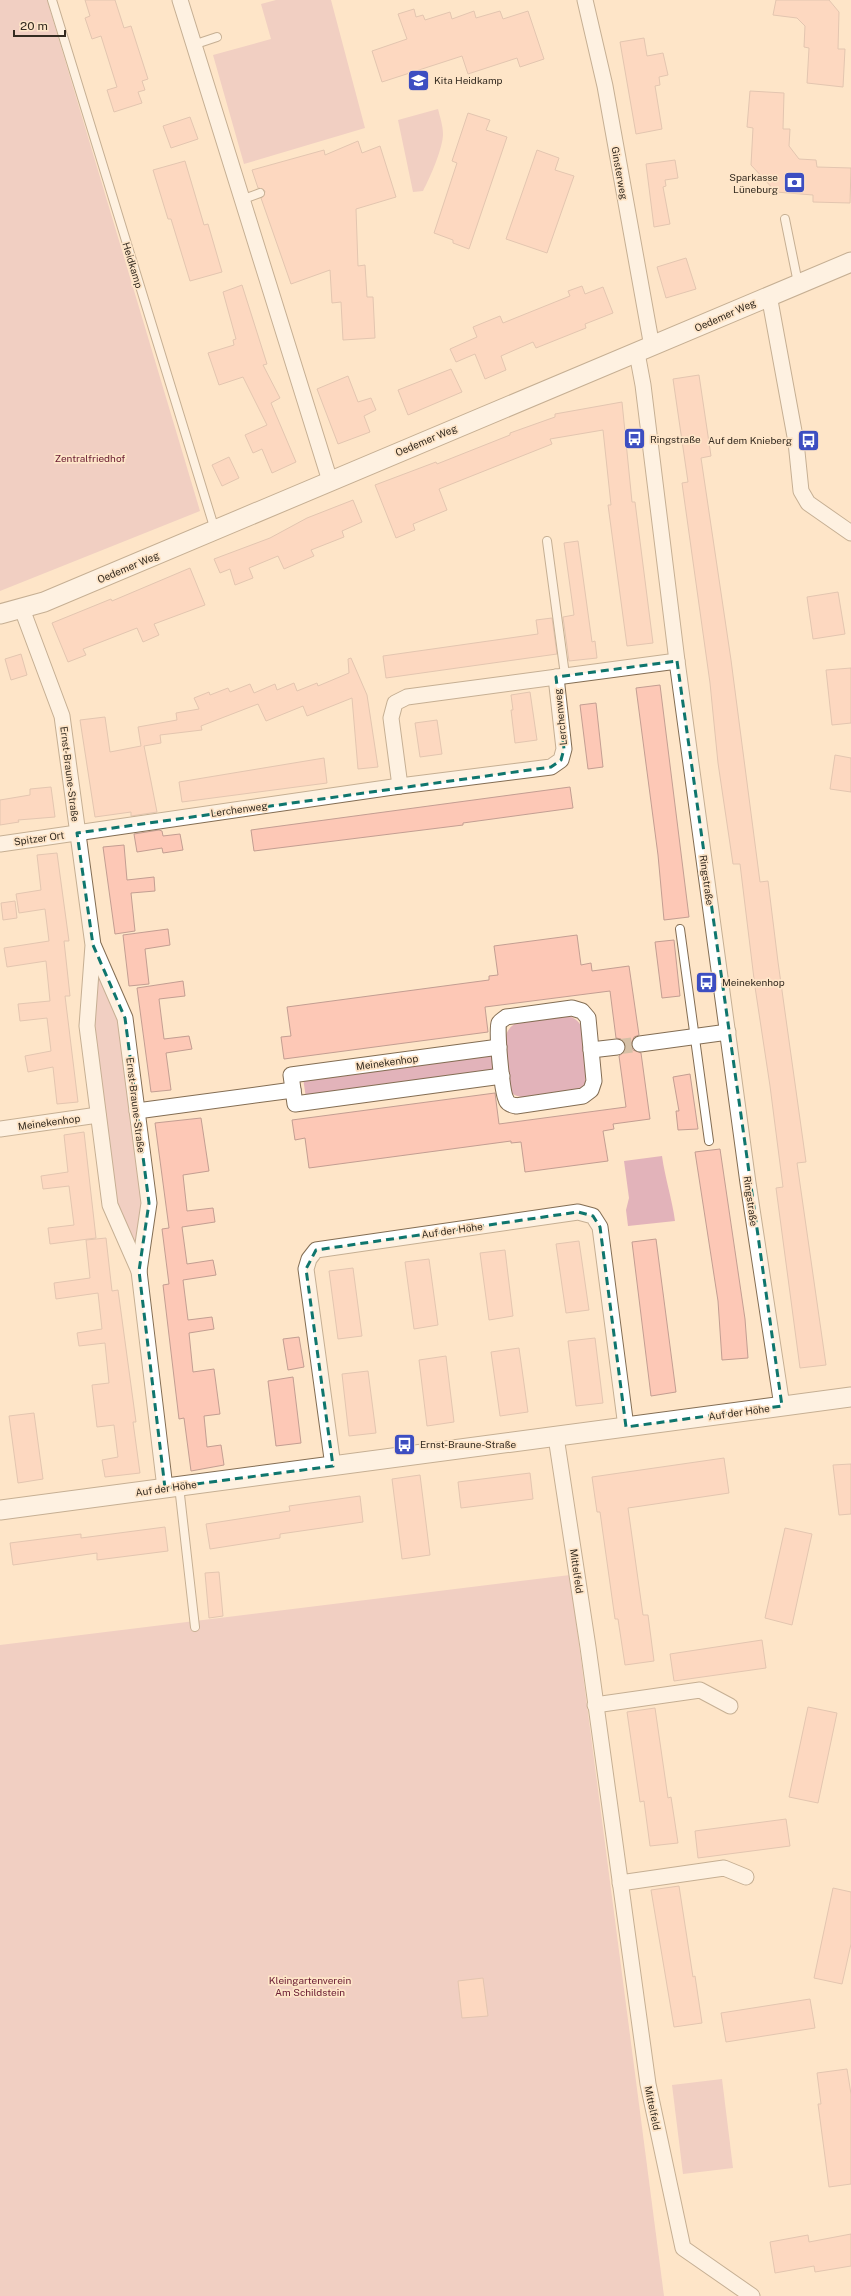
<svg xmlns="http://www.w3.org/2000/svg" width="851" height="2296" viewBox="0 0 851 2296" font-family="'Public Sans',sans-serif">
  <rect width="100%" height="100%" fill="#fee5c8"/>
  <!-- green -->
  <g fill="#e2b3ba">
    <path d="M0,0h47l153,511 -200,80z"/>
    <path d="M276,0h55l34,128 -121,36 -31,-109 58,-16 -10,-35z"/>
    <path d="M438,109c2,8 5,17 5,25 0,14 -13,44 -20,57l-10,1 -15,-72z"/>
    <path d="M96,963l24,55 23,185 -6,51 -23,-53 -23,-174z"/>
    <path d="M562,1014c7,2 14,4 18,10 4,6 8,57 4,63 -8,11 -63,16 -72,6 -5,-6 -4,-22 -4,-30 -1,-7 -3,-14 -3,-21 0,-27 38,-25 57,-28z"/>
    <path d="M494,1052l3,22 -191,24 -3,-20z"/>
    <path d="M662,1156c3,22 10,43 13,65l-47,5 -2,-16 3,-12 -5,-37z"/>
    <path d="M570,1575l94,721h-664v-651z"/>
    <path d="M722,2079l11,89 -50,6 -11,-89z"/>
  </g>
  <!-- building -->
  <g fill="#fdc8b6" stroke="#c39e92">
    <path d="M85,0h30l9,28 7,-2 17,53 -6,2 3,9 -7,2 4,11 -28,9 -7,-22 10,-3 -16,-51 -9,3 -7,-21 5,-2z"/>
    <path d="M776,0h53l10,12 -1,37h7l-2,38 -36,-4 2,-35 -5,-1 1,-21 -8,-8 -24,-3z"/>
    <path d="M414,9l2,8 7,-2 2,5 25,-8 2,7 22,-8 2,7 24,-7 3,8 25,-8 16,48 -24,8 -3,-9 -49,16 -6,-18 -80,26 -10,-31 35,-12 -9,-25z"/>
    <path d="M644,38l3,18 16,-3 5,22 -9,2 1,8 -5,1 7,43 -26,5 -16,-92z"/>
    <path d="M750,91l34,2 -1,36h7l-1,17 10,13 17,1 1,7 34,1 -1,35 -37,-1v-7l-37,-3 -25,-27 2,-37 -6,-1z"/>
    <path d="M468,113l22,7 -4,10 21,7 -38,112 -16,-6v-3l-19,-7 23,-70 -5,-2z"/>
    <path d="M190,117l8,22 -27,9 -8,-22z"/>
    <path d="M358,141l4,12 18,-7 16,51 -40,12 2,57 7,-1 2,32h6l2,41 -32,2 -2,-38 -9,1 -2,-33 -39,14 -30,-86 3,-2 1,-5 -2,-2 -5,-1 -6,-18 72,-20 1,5z"/>
    <path d="M537,150l22,8 -4,12 19,6 -27,77 -41,-14z"/>
    <path d="M675,160l3,18 -13,2 1,6 -3,1 7,37 -16,3 -8,-63z"/>
    <path d="M185,161l19,64 4,-1 14,48 -32,9 -19,-62h-3l-15,-49z"/>
    <path d="M686,258l10,31 -30,9 -9,-31z"/>
    <path d="M242,285l25,79 -4,1 17,33 -9,5 25,59 -24,11 -10,-24 -9,4 -8,-18 22,-10 -24,-48 -24,8 -11,-32 26,-8 -1,-5 3,-1 -13,-47z"/>
    <path d="M582,286l3,8 18,-7 10,26 -28,11 1,4 -50,20 -3,-6 -32,14 5,14 -21,9 -10,-25 -19,8 -6,-13 27,-12 -4,-10 27,-11 3,7 67,-27 -2,-5z"/>
    <path d="M451,369l11,23 -54,23 -10,-25z"/>
    <path d="M699,375l12,81 -10,2 30,202 29,222 8,-1 10,81 28,200 -9,1 29,202 -26,3 -24,-180 7,-1 -13,-101 -15,-99 -15,-123h-7l-15,-101 -8,-80 -28,-200 6,-1 -15,-103z"/>
    <path d="M348,376l10,26 13,-4 5,12 -12,6 6,16 -32,12 -21,-55z"/>
    <path d="M622,402l10,100h3l18,141 -26,3 -19,-141h3l-8,-75 -53,9 2,5 -113,45 8,21 -34,14 2,6 -19,8 -21,-53 61,-23 1,2 73,-29v-2l45,-16v-3z"/>
    <path d="M229,457l10,21 -17,8 -10,-21z"/>
    <path d="M353,500l9,22 -20,9 2,6 -33,13 3,6 -30,13 -6,-13 -29,12 4,10 -18,7 -5,-16 -10,4 -6,-14 56,-21 37,-20z"/>
    <path d="M578,541l14,101 3,-1 2,17 -28,3 -6,-44 11,-2 -10,-72z"/>
    <path d="M190,568l15,37 -51,19 5,11 -16,7 -6,-14 -54,21 3,6 -18,7 -16,-39 59,-24 1,2z"/>
    <path d="M838,592l7,42 -32,5 -6,-42z"/>
    <path d="M552,618l5,36 -171,24 -3,-22 155,-22 -2,-14z"/>
    <path d="M21,654l6,21 -16,5 -6,-21z"/>
    <path d="M351,658l16,37 11,72 -20,2 -6,-71 -45,18 -4,-10 -37,15 -8,-17 -57,22 1,4 -42,5 1,8 -17,3 13,66 -26,4v-4l-36,5 -15,-97 25,-3 5,35 31,-6 -3,-19 39,-7 -1,-7 23,-4 -5,-11 15,-6 1,3 18,-7 2,4 20,-8 4,9 21,-9 2,6 17,-7 3,8 20,-8 1,3 31,-13 -1,-14z"/>
    <path d="M851,668v55l-19,2 -6,-55z"/>
    <path d="M660,685l29,232 -25,3 -6,-65 -22,-167z"/>
    <path d="M530,692l7,48 -22,3 -4,-33h2l-2,-15z"/>
    <path d="M596,703l7,64 -15,2 -8,-64z"/>
    <path d="M437,720l5,34 -22,3 -5,-34z"/>
    <path d="M835,755l16,3v34l-21,-3z"/>
    <path d="M324,758l3,25 -145,19 -3,-20z"/>
    <path d="M51,787l4,30 -37,3 1,2 -19,3v-25l30,-5v-6z"/>
    <path d="M570,787l3,21 -110,15v2l-209,26 -3,-21z"/>
    <path d="M159,830l3,1 1,5 17,-2 3,16 -20,3 -1,-5 -25,4 -3,-18z"/>
    <path d="M124,845l3,35 27,-3 1,14 -24,2 4,38 -20,3 -12,-87z"/>
    <path d="M57,853l12,88h-5l6,55h-5l13,106 -21,2 -4,-37 -25,5 -3,-16 26,-5 -4,-33 -27,3 -2,-17 32,-3 -4,-40 -39,6 -3,-19 45,-7 -4,-32 -26,4 -3,-19 25,-4 -4,-35z"/>
    <path d="M15,901l2,17 -14,2 -2,-17z"/>
    <path d="M168,929l2,16 -25,4 4,35 -20,2 -6,-51z"/>
    <path d="M577,935l4,30 10,-2 1,8 37,-5 10,69 -5,2 -3,8 2,5 8,3 9,66 -37,5 1,5 -11,2 5,30 -83,11 -4,-30 -10,1v-2l-202,27 -4,-30 -10,2 -3,-20 203,-27 4,31 127,-17 -7,-51 6,-5 1,-5 -5,-7 -5,-1 -6,-47 -125,16 3,25 -204,27 -3,-22 10,-1 -4,-29 202,-27v-4l9,-1 -4,-29z"/>
    <path d="M674,940l6,56 -18,2 -7,-56z"/>
    <path d="M183,981l2,15 -26,3 5,40 25,-3 3,13 -26,4 5,37 -20,2 -14,-104z"/>
    <path d="M690,1074l8,55 -20,1 -2,-19h3l-6,-34z"/>
    <path d="M201,1118l8,53 -26,4 4,36 26,-3 2,14 -33,5 5,37 26,-4 3,15 -33,5 5,40 24,-3 2,12 -25,4 4,39 21,-3 6,45 -16,2 3,31 14,-2 3,20 -33,6 -7,-53 -5,1 -16,-134 6,-1 -7,-55 7,-1 -14,-105z"/>
    <path d="M84,1132l12,106 -46,6 -2,-16 26,-3 -5,-39 -26,3 -2,-13 27,-4 -4,-37z"/>
    <path d="M720,1149l25,170 3,39 -26,2 -4,-59 -23,-149z"/>
    <path d="M106,1238l6,53 6,-1 18,132h-3l7,51 -35,4 -3,-17 16,-3 -4,-32 -17,2 -5,-42 17,-2 -4,-40 -26,3 -2,-13 25,-4 -4,-36 -42,6 -2,-16 36,-5 -4,-38z"/>
    <path d="M656,1239l20,153 -25,4 -19,-154z"/>
    <path d="M579,1241l10,69 -23,3 -10,-69z"/>
    <path d="M505,1250l8,66 -24,4 -9,-67z"/>
    <path d="M429,1259l9,66 -24,4 -9,-67z"/>
    <path d="M353,1268l9,68 -24,3 -9,-68z"/>
    <path d="M299,1337l5,30 -16,3 -5,-31z"/>
    <path d="M595,1338l8,65 -27,3 -8,-65z"/>
    <path d="M519,1348l9,64 -28,4 -9,-64z"/>
    <path d="M446,1356l8,66 -27,4 -8,-66z"/>
    <path d="M368,1371l8,62 -27,3 -7,-62z"/>
    <path d="M293,1377l8,66 -25,3 -8,-65z"/>
    <path d="M34,1413l9,66 -25,4 -9,-67z"/>
    <path d="M724,1458l5,35 -101,15 15,107h5l6,46 -29,4 -7,-46h-3l-15,-107h-3l-5,-35z"/>
    <path d="M851,1464v50l-12,1 -6,-50z"/>
    <path d="M530,1473l3,26 -72,9 -3,-26z"/>
    <path d="M420,1475l10,80 -28,4 -10,-80z"/>
    <path d="M360,1496l3,26 -83,12v4l-70,11 -4,-25 84,-13 -1,-5z"/>
    <path d="M165,1527l3,24 -71,9v-7l-84,12 -3,-22 71,-9v4z"/>
    <path d="M785,1528l27,6 -20,91 -27,-7z"/>
    <path d="M219,1572l4,44 -14,2 -4,-45z"/>
    <path d="M762,1640l4,28 -92,13 -4,-27z"/>
    <path d="M808,1707l29,6 -19,90 -29,-6z"/>
    <path d="M655,1708l13,90 3,-1 7,46 -28,3 -6,-45 -4,1 -13,-90z"/>
    <path d="M786,1819l4,27 -92,12 -3,-27z"/>
    <path d="M679,1886l14,91 2,-1 7,47 -28,4 -23,-137z"/>
    <path d="M833,1888l18,4v52l-9,40 -28,-6z"/>
    <path d="M483,1978l5,38 -26,2 -4,-37z"/>
    <path d="M810,1999l5,29 -89,14 -5,-29z"/>
    <path d="M847,2069l4,25v90l-22,3 -11,-83h3l-4,-31z"/>
    <path d="M851,2234v32l-36,6 -1,-6 -39,7 -5,-31 38,-7 1,7z"/>
  </g>
  <g fill="none" stroke-linecap="round" stroke-linejoin="round">
    <!-- minor-tunnel -->
    <path stroke="#d6c0a6" stroke-width="15" stroke-dasharray="15 8" stroke-linecap="butt" d="M617,1047l23,-3"/>
    <defs>
      <g id="service">
        <path d="M52,0l163,530"/>
        <path d="M193,45l24,-8"/>
        <path d="M241,200l19,-7"/>
        <path d="M785,219l13,64"/>
        <path d="M547,541l18,134"/>
        <path d="M680,929l29,212"/>
        <path d="M179,1486l16,141"/>
      </g>
      <g id="minor">
        <path d="M180,0l150,481"/>
        <path d="M585,0l20,86 47,261"/>
        <path d="M769,295l27,147 5,49 7,12 43,30"/>
        <path d="M637,353l6,32 34,276 71,522 34,223"/>
        <path d="M22,609l40,107 31,229 -6,81 23,179 29,66"/>
        <path d="M400,786l-9,-68 4,-15 12,-6 270,-36"/>
        <path d="M0,844l400,-58 151,-19 10,-7 3,-11 -8,-72"/>
        <path d="M94,947l31,71 24,185 -10,68 26,217"/>
        <path d="M572,1008l10,3 6,7 6,63 -3,9 -8,6 -67,10c-4,-1 -9,-2 -10,-7 -4,-7 -10,-70 -7,-76 1,-2 5,-4 7,-6z"/>
        <path d="M640,1044l88,-12"/>
        <path d="M499,1047l-208,28 4,29 207,-28"/>
        <path d="M591,1050l26,-3"/>
        <path d="M137,1111l156,-21"/>
        <path d="M0,1129l98,-14"/>
        <path d="M556,1437l32,210 60,437 35,164 69,48"/>
        <path d="M333,1466l-27,-197 3,-10 7,-9 262,-38 15,4 7,11 26,200"/>
        <path d="M595,1705l105,-15 30,16"/>
        <path d="M620,1883l104,-15 22,9"/>
      </g>
      <g id="tertiary">
        <path d="M0,614l44,-12 807,-340"/>
        <path d="M0,1510l851,-113"/>
      </g>
    </defs>
    <!-- service casing -->
    <use href="#service" stroke="#836d53" stroke-width="10"/>
    <!-- minor casing -->
    <use href="#minor" stroke="#836d53" stroke-width="17"/>
    <!-- tertiary casing -->
    <use href="#tertiary" stroke="#836d53" stroke-width="21"/>
    <!-- service -->
    <use href="#service" stroke="#fff" stroke-width="8"/>
    <!-- minor -->
    <use href="#minor" stroke="#fff" stroke-width="15"/>
    <!-- tertiary -->
    <use href="#tertiary" stroke="#fff" stroke-width="19"/>
  </g>
  <!-- marked area -->
  <path d="M0 0H851V2296H0ZM677,661l105,745 -156,21 -26,-200 -7,-11 -15,-4 -262,38 -10,19 27,197 -168,22 -26,-217 10,-68 -24,-185 -32,-73 -16,-112 474,-66 10,-7 3,-11 -8,-72z" fill="#fee5c8" fill-opacity=".55" fill-rule="evenodd"/>
  <path fill="none" stroke="#0f766e" stroke-width="3" stroke-dasharray="8 5" stroke-linejoin="round" d="M677,661l105,745 -156,21 -26,-200 -7,-11 -15,-4 -262,38 -10,19 27,197 -168,22 -26,-217 10,-68 -24,-185 -32,-73 -16,-112 474,-66 10,-7 3,-11 -8,-72z"/>
  <!-- icons -->
  <defs>
    <symbol id="school-square" viewBox="-11 -11 22 22"><rect x="-9" y="-9" width="18" height="18" rx="4" fill="#3d4ec1" stroke="#fee5c8"/><path d="M0-5L7-2L0 1L-7-2ZM-4 1L0 2.5L4 1V4Q0 6-4 4Z" fill="#fff"/></symbol>
    <symbol id="bank-square" viewBox="-11 -11 22 22"><rect x="-9" y="-9" width="18" height="18" rx="4" fill="#3d4ec1" stroke="#fee5c8"/><path d="M-6-4H6V4H-6ZM0-2.3a2.3 2.3 0 1 0 0 4.6a2.3 2.3 0 1 0 0-4.6Z" fill="#fff"/></symbol>
    <symbol id="bus-square" viewBox="-11 -11 22 22"><rect x="-9" y="-9" width="18" height="18" rx="4" fill="#3d4ec1" stroke="#fee5c8"/><path d="M-5-6H5V4H4V6H2V4H-2V6H-4V4H-5ZM-3.5-4V0h7V-4ZM-3.5 1.2v1.5H-2V1.2ZM2 1.2v1.5H3.5V1.2Z" fill="#fff"/></symbol>
  </defs>
  <g fill-rule="evenodd">
    <use href="#school-square" x="406" y="68" width="25" height="25"/>
    <use href="#bank-square" x="782" y="170" width="25" height="25"/>
    <use href="#bus-square" x="622" y="426" width="25" height="25"/>
    <use href="#bus-square" x="796" y="428" width="25" height="25"/>
    <use href="#bus-square" x="694" y="970" width="25" height="25"/>
    <use href="#bus-square" x="392" y="1432" width="25" height="25"/>
  </g>
  <g text-anchor="middle" dominant-baseline="central" stroke-width="3.5" stroke-linejoin="round" paint-order="stroke">
    <!-- poi labels -->
    <g font-size="10" fill="#342b20" stroke="#fee5c8" text-anchor="start">
      <text x="434" y="80">Kita Heidkamp</text>
      <text x="778" y="177" text-anchor="end">Sparkasse<tspan x="778" dy="12">Lüneburg</tspan></text>
      <text x="650" y="439">Ringstraße</text>
      <text x="792" y="440" text-anchor="end">Auf dem Knieberg</text>
      <text x="722" y="982">Meinekenhop</text>
      <text x="420" y="1444">Ernst-Braune-Straße</text>
    </g>
    <!-- street labels -->
    <g font-size="10" fill="#342b20" stroke="#fee5c8">
      <text transform="translate(620 173) rotate(80)">Ginsterweg</text>
      <text transform="translate(133 265) rotate(73)">Heidkamp</text>
      <text transform="translate(725 315) rotate(-24)">Oedemer Weg</text>
      <text transform="translate(426 440) rotate(-23)">Oedemer Weg</text>
      <text transform="translate(128 567) rotate(-23)">Oedemer Weg</text>
      <text transform="translate(560 717) rotate(-96)">Lerchenweg</text>
      <text transform="translate(70 774) rotate(83)">Ernst-Braune-Straße</text>
      <text transform="translate(239 809) rotate(-8)">Lerchenweg</text>
      <text transform="translate(39 838) rotate(-8)">Spitzer Ort</text>
      <text transform="translate(707 880) rotate(82)">Ringstraße</text>
      <text transform="translate(387 1062) rotate(-8)">Meinekenhop</text>
      <text transform="translate(136 1105) rotate(83)">Ernst-Braune-Straße</text>
      <text transform="translate(49 1122) rotate(-8)">Meinekenhop</text>
      <text transform="translate(751 1201) rotate(82)">Ringstraße</text>
      <text transform="translate(452 1230) rotate(-8)">Auf der Höhe</text>
      <text transform="translate(739 1412) rotate(-8)">Auf der Höhe</text>
      <text transform="translate(166 1488) rotate(-8)">Auf der Höhe</text>
      <text transform="translate(577 1571) rotate(82)">Mittelfeld</text>
      <text transform="translate(653 2108) rotate(78)">Mittelfeld</text>
    </g>
    <!-- park labels -->
    <g font-size="10" fill="#671930" stroke="#fee5c8">
      <text x="90" y="458">Zentralfriedhof</text>
      <text x="310" y="1980">Kleingartenverein<tspan x="310" dy="12">Am Schildstein</tspan></text>
    </g>
  </g>
  <!-- scale -->
  <path d="M14 30v6h51v-6" fill="none" stroke="#342b20" stroke-width="2"/>
  <text x="20" y="30" font-size="12" fill="#342b20" stroke="#fee5c8" stroke-width="3" paint-order="stroke">20 m</text>
</svg>
